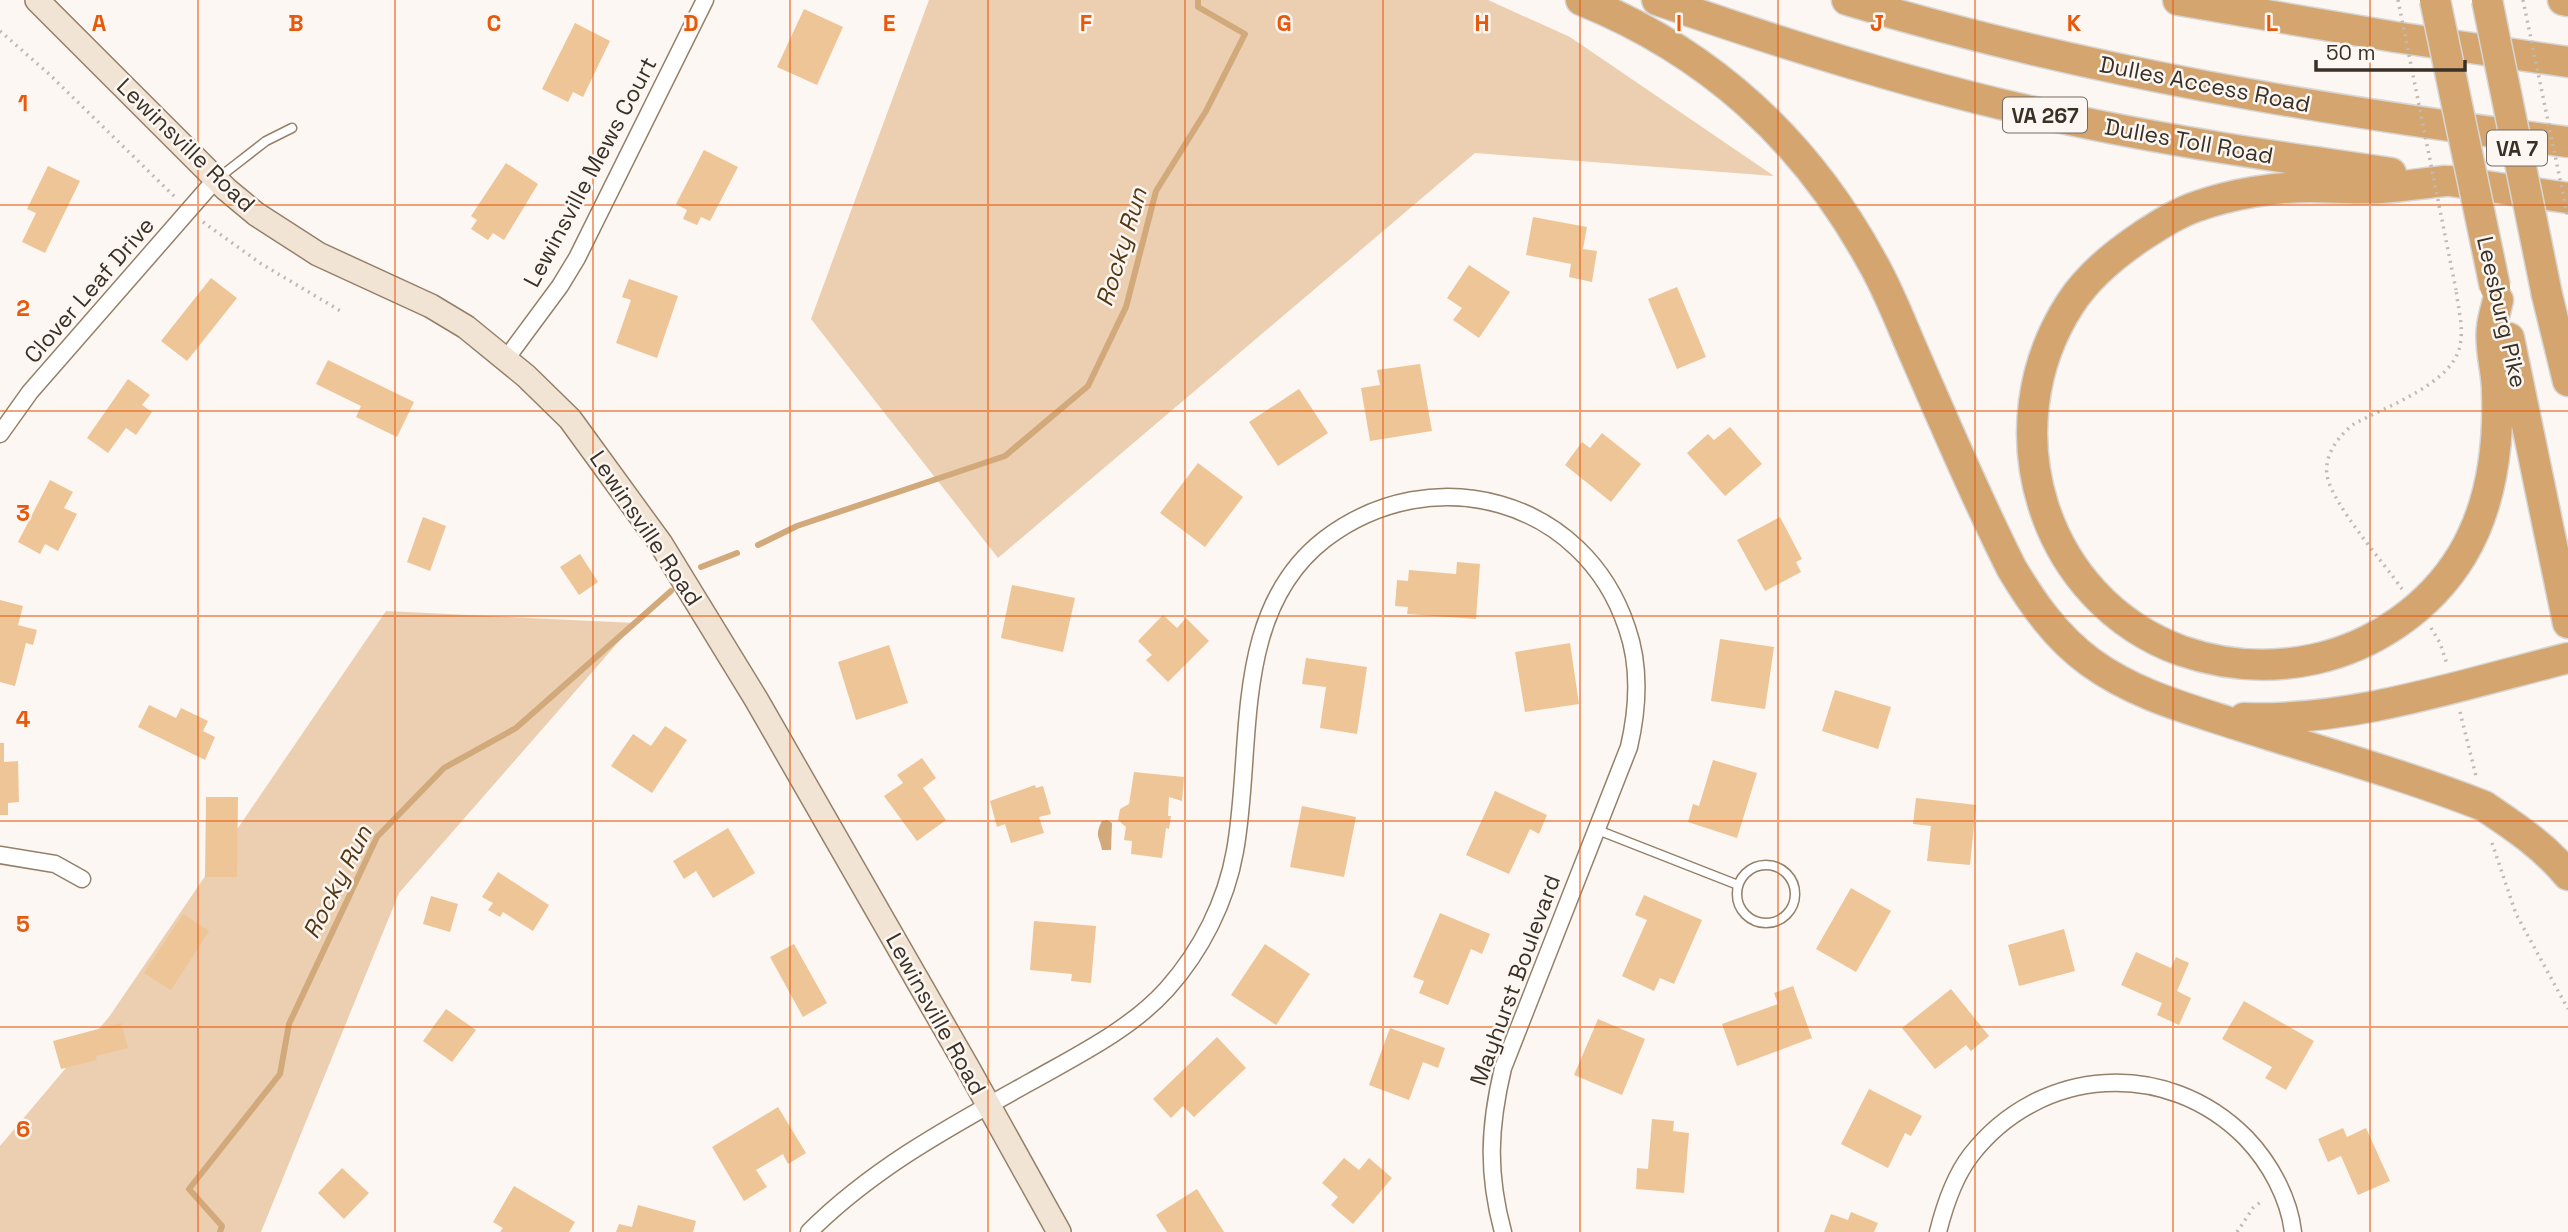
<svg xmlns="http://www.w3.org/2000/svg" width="2568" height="1232" viewBox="0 0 2568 1232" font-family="'Space Grotesk',sans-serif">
  <rect width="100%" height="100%" fill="#fcf7f2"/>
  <!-- green -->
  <g fill="#ebcfb0">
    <path d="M929,0h559l82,37 204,139 -299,-23 -477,405 -187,-239z"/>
    <path d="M386,611l249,12 -236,270 -138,339h-261v-86l109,-129z"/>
  </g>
  <!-- water -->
  <path fill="#d1a97b" d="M1107,820l5,3 -1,27h-9c-2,-13 -8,-14 0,-29z"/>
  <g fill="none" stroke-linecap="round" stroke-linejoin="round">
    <!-- stream -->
    <g stroke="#d1a97b" stroke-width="6">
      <path d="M758,545l39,-19 208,-70 83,-70 38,-79 30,-116 50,-80 39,-77 -47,-27v-7"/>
      <path d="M701,567l36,-14"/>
      <path d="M220,1232l2,-6 -33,-37 91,-115 9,-50 88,-187 67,-69 72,-40 155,-137"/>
    </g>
  </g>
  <!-- building -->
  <g fill="#eec597">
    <path d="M804,9l39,18 -26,58 -40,-18z"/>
    <path d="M575,23l35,18 -27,56 -10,-5 -5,10 -26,-13z"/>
    <path d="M704,150l34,17 -28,54 -9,-4 -4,8 -14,-6 4,-9 -11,-6z"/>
    <path d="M506,163l32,21 -34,56 -11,-7 -5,7 -17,-11 6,-9 -6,-4z"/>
    <path d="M48,166l32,15 -35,72 -23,-11 14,-29 -9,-4z"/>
    <path d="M1533,217l54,10 -4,22 14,2 -5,31 -23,-5 2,-13 -45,-9z"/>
    <path d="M1469,265l41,27 -31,46 -26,-18 9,-12 -15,-10z"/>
    <path d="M211,278l26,20 -50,63 -26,-20z"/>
    <path d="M629,279l49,17 -21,62 -41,-15 15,-43 -9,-3z"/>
    <path d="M1677,287l29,70 -29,12 -29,-70z"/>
    <path d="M328,360l86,42 -17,35 -41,-20 5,-11 -45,-22z"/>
    <path d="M1420,364l12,67 -62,10 -9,-53 19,-3 -3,-15z"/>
    <path d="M128,379l22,16 -8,10 10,7 -16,23 -10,-7 -18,25 -21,-15z"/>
    <path d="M1299,389l29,44 -50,33 -29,-44z"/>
    <path d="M1730,427l32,37 -37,32 -38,-43 21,-19 6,6z"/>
    <path d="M1602,433l39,31 -30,38 -46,-37 17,-23 8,6z"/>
    <path d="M1198,463l45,34 -38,50 -45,-34z"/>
    <path d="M50,480l23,12 -9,16 13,6 -19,37 -13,-7 -5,10 -22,-12z"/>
    <path d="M423,517l23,9 -16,45 -23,-9z"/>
    <path d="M1780,517l22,42 -6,3 5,10 -36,19 -28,-51z"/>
    <path d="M580,554l18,28 -19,13 -19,-28z"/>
    <path d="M1457,562l23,2 -4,55 -69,-5 1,-7 -13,-1 2,-26 11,1 1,-11 47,4z"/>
    <path d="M1012,585l63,13 -12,54 -62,-14z"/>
    <path d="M0,600l23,6 -5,19 19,5 -4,15 -7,-2 -11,43 -15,-4z"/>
    <path d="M1163,615l14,13 9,-10 23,23 -41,41 -22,-22 6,-5 -14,-14z"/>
    <path d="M1720,639l54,8 -9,62 -54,-8z"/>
    <path d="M1570,643l9,61 -54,8 -10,-60z"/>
    <path d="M889,645l19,58 -52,17 -18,-58z"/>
    <path d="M1306,658l61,9 -10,67 -37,-6 6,-41 -24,-3z"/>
    <path d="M1835,690l56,17 -13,42 -56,-18z"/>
    <path d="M149,705l27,13 5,-10 27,13 -5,10 12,6 -10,23 -67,-33z"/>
    <path d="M665,726l22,14 -35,53 -41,-27 22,-32 18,12z"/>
    <path d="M0,743h4v19l14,-1 1,41 -11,1v12h-8z"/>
    <path d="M922,758l14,20 -13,10 23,32 -29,21 -33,-45 19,-13 -6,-8z"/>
    <path d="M1713,760l44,13 -20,65 -49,-16 5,-18 6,2z"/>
    <path d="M1134,772l50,5 -2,24 -13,-4 -1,19h3l-2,13 -3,-1 -4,30 -31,-4 1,-13 -8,-1 2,-13 -8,-7 2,-11 9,-5z"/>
    <path d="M1035,785l1,3 7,-2 8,28 -12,3 5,16 -33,10 -6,-19 -8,3 -7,-26z"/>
    <path d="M1495,791l52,24 -8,19 -9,-5 -21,45 -43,-19z"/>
    <path d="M206,797h32l-1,80h-32z"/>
    <path d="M1916,798l60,7 -6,60 -43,-4 4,-35 -18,-2z"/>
    <path d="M1302,806l54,11 -12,60 -54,-10z"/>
    <path d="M728,828l27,45 -42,25 -17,-27 -12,8 -11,-18z"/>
    <path d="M498,872l51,33 -16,26 -30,-19 -3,5 -12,-7 5,-7 -11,-6z"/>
    <path d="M1851,888l40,23 -35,61 -40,-23z"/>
    <path d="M1644,895l58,25 -28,64 -14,-6 -6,13 -32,-15 25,-56 -12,-5z"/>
    <path d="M431,896l27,8 -8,28 -27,-8z"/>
    <path d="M1440,913l50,21 -8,20 -11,-5 -23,56 -29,-12 5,-12 -11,-4z"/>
    <path d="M183,914l26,17 -38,59 -27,-17z"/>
    <path d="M1034,921l62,5 -5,57 -20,-2 1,-7 -42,-4z"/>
    <path d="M2064,929l11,42 -56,15 -11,-41z"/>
    <path d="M794,944l33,59 -24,14 -33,-60z"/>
    <path d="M1265,944l45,30 -34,51 -45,-30z"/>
    <path d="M2136,952l35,16 5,-11 13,6 -12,28 14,7 -12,27 -22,-10 5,-12 -41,-18z"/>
    <path d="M1793,986l19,52 -75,28 -15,-42 56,-20 -4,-11z"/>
    <path d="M1951,989l38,47 -18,15 -5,-6 -31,24 -33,-41z"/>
    <path d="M2244,1001l70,40 -28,49 -21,-12 7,-11 -50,-28z"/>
    <path d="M446,1009l30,21 -24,32 -29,-21z"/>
    <path d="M1598,1019l47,20 -23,56 -48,-20z"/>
    <path d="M121,1023l7,25 -32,8 1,4 -36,9 -8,-28z"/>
    <path d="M1390,1028l55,20 -7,20 -15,-6 -14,38 -40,-15z"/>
    <path d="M1217,1037l29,31 -52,49 -11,-11 -12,12 -18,-19z"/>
    <path d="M1869,1089l53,27 -11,20 -6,-3 -17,35 -47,-24z"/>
    <path d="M778,1107l28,46 -18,11 -5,-10 -27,16 11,17 -23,14 -32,-54z"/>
    <path d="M1652,1119l22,2 -1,10 16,2 -5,60 -48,-4 1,-21 11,1z"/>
    <path d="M2343,1128l4,9 19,-9 24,53 -32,14 -17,-39 -13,6 -10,-23z"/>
    <path d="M1344,1158l15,12 10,-12 23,20 -39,46 -22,-19 7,-8 -16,-14z"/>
    <path d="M342,1168l27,25 -25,26 -26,-26z"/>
    <path d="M514,1186l61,36 -6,10h-69l3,-4 -10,-6z"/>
    <path d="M1197,1189l27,43h-57l-11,-17z"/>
    <path d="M638,1205l58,16 -3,11h-77l3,-8 13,3z"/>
    <path d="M1851,1212l27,11 -4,9h-50l7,-18 17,6z"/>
  </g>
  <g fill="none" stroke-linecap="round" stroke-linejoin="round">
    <defs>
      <g id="lane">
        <path d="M217,179l49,-38 26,-13"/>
        <path d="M1595,829l143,56"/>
        <circle cx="1766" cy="894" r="29"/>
      </g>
      <g id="street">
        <path d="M506,359l54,-73 17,-28 128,-258"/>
        <path d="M0,434l30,-42 186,-213"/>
        <path d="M0,855l55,9 27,15"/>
        <path d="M809,1232c65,-65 144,-107 223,-151 46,-26 99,-52 135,-92 34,-38 59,-87 68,-138 19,-104 -5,-239 90,-312 107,-81 259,-41 302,89 14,40 11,80 2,119l-126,321c-14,59 -16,105 0,164"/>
        <path d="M1938,1232c7,-28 16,-55 33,-77 69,-89 196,-97 275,-17 24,25 43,60 47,94"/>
      </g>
      <path id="secondary" d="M37,0l189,189 30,25 62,40 113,52 35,21 60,49 44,43 91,125 95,155 213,371 90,162"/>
      <g id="highway">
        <path d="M1581,0c128,52 223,138 290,260 17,29 29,61 42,91 32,73 63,147 99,218 21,35 44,68 78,93 45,33 99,47 151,64 81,26 164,49 243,80 31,21 60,40 84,69"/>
        <path d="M1657,0c131,46 264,88 400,117 110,24 222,40 334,56"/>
        <path d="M1847,0c235,71 478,111 721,142"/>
        <path d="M2178,0l217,37 173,25"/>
        <path d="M2563,0l5,1"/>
        <path d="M2445,181c-21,2 -43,6 -64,7 -23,1 -47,-1 -71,-1 -36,0 -78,7 -112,19 -19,6 -39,19 -56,30 -27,18 -54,40 -72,68 -80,124 -29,296 112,347 44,15 88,18 133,8 59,-13 115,-51 147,-104 29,-48 37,-109 35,-164 0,-21 -8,-43 -5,-64 1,-9 4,-18 6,-27"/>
        <path d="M2450,181l118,17"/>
        <path d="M2547,295l21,86"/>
        <path d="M2509,338l59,285"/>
        <path d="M2244,718c108,4 220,-34 324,-60"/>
      </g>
    </defs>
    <!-- lane casing -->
    <use href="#lane" stroke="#958069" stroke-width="11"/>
    <!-- street casing -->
    <use href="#street" stroke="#958069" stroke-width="19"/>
    <!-- secondary casing -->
    <use href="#secondary" stroke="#958069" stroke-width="26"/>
    <!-- highway casing -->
    <use href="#highway" stroke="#d7d6d4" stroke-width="33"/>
    <!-- path -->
    <g stroke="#c0bab3" stroke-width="3.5" stroke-dasharray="2 5" stroke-linecap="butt">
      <path d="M0,31l49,43 127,124"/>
      <path d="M203,222l57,41 84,50"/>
      <path d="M2402,589c-18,-26 -71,-86 -75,-114 -3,-20 12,-40 27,-51 31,-17 100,-41 106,-79 4,-17 -2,-37 -4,-55"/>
      <path d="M2431,628l9,15 7,21"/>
      <path d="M2460,712l16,64"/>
      <path d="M2492,843l24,71 52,95"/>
      <path d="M2237,1232l16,-24 9,-7"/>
    </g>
    <!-- lane -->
    <use href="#lane" stroke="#fff" stroke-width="8"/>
    <!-- street -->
    <use href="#street" stroke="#fff" stroke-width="16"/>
    <!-- secondary -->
    <use href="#secondary" stroke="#f2e4d4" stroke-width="23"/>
    <!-- highway -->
    <use href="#highway" stroke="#d4a56e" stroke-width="30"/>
    <defs>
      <g id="highway-bridge">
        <path d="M2435,0l60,287"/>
        <path d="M2487,0l60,295"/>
      </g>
    </defs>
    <!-- highway-bridge casing -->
    <use href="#highway-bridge" stroke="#d7d6d4" stroke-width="33" stroke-linecap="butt"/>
    <!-- path-bridge -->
    <g stroke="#c0bab3" stroke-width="3.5" stroke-dasharray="2 5" stroke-linecap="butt">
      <path d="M2398,0l58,290"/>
      <path d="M2523,0l45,218"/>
    </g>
    <!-- highway-bridge -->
    <use href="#highway-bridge" stroke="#d4a56e" stroke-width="30"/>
  </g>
  <!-- grid -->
  <path fill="none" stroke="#e8590c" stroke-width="2" stroke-opacity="0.55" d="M198,0v1232M395,0v1232M593,0v1232M790,0v1232M988,0v1232M1185,0v1232M1383,0v1232M1580,0v1232M1778,0v1232M1975,0v1232M2173,0v1232M2370,0v1232M0,205h2568M0,411h2568M0,616h2568M0,821h2568M0,1027h2568"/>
  <g text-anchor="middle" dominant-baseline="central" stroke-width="5" stroke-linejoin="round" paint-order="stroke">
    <!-- shield labels -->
    <g fill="#fcf7f2" stroke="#746c64" stroke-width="2">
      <rect x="2003" y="97.5" width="84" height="35" rx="5"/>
      <rect x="2487" y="130.5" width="60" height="35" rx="5"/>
    </g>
    <g font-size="21" font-weight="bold" fill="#393027">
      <text x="2045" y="115">VA 267</text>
      <text x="2517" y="148">VA 7</text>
    </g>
    <!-- street labels -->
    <g font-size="23" fill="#393027" stroke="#fcf7f2">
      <text transform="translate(2205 84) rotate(11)">Dulles Access Road</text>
      <text transform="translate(2189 141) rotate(10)">Dulles Toll Road</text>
      <text transform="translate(186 145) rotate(44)">Lewinsville Road</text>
      <text transform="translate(590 172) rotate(-62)">Lewinsville Mews Court</text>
      <text transform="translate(89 290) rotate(-49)">Clover Leaf Drive</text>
      <text transform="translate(2502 312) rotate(77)">Leesburg Pike</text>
      <text transform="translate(646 528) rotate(56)">Lewinsville Road</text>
      <text transform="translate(1515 980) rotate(-70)">Mayhurst Boulevard</text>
      <text transform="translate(936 1014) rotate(61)">Lewinsville Road</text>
    </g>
    <!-- water labels -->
    <g font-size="24" font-style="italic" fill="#533713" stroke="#fcf7f2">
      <text transform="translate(1121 247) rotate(-73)">Rocky Run</text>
      <text transform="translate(337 882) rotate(-63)">Rocky Run</text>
    </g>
  </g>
  <g font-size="23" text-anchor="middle" font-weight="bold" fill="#e8590c" stroke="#fcf7f2" stroke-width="5" stroke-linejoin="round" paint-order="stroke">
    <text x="99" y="31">A</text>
    <text x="296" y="31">B</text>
    <text x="494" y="31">C</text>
    <text x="691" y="31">D</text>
    <text x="889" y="31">E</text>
    <text x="1086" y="31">F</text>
    <text x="1284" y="31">G</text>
    <text x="1482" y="31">H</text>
    <text x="1679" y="31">I</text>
    <text x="1877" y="31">J</text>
    <text x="2074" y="31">K</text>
    <text x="2272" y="31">L</text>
    <text x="23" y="111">1</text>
    <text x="23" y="316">2</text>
    <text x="23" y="521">3</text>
    <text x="23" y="727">4</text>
    <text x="23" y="932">5</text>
    <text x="23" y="1137">6</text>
  </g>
  <!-- scale -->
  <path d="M2316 60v10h149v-10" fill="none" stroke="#393027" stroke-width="3.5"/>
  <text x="2326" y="60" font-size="21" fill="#393027" stroke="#fcf7f2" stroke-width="5" paint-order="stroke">50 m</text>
</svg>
